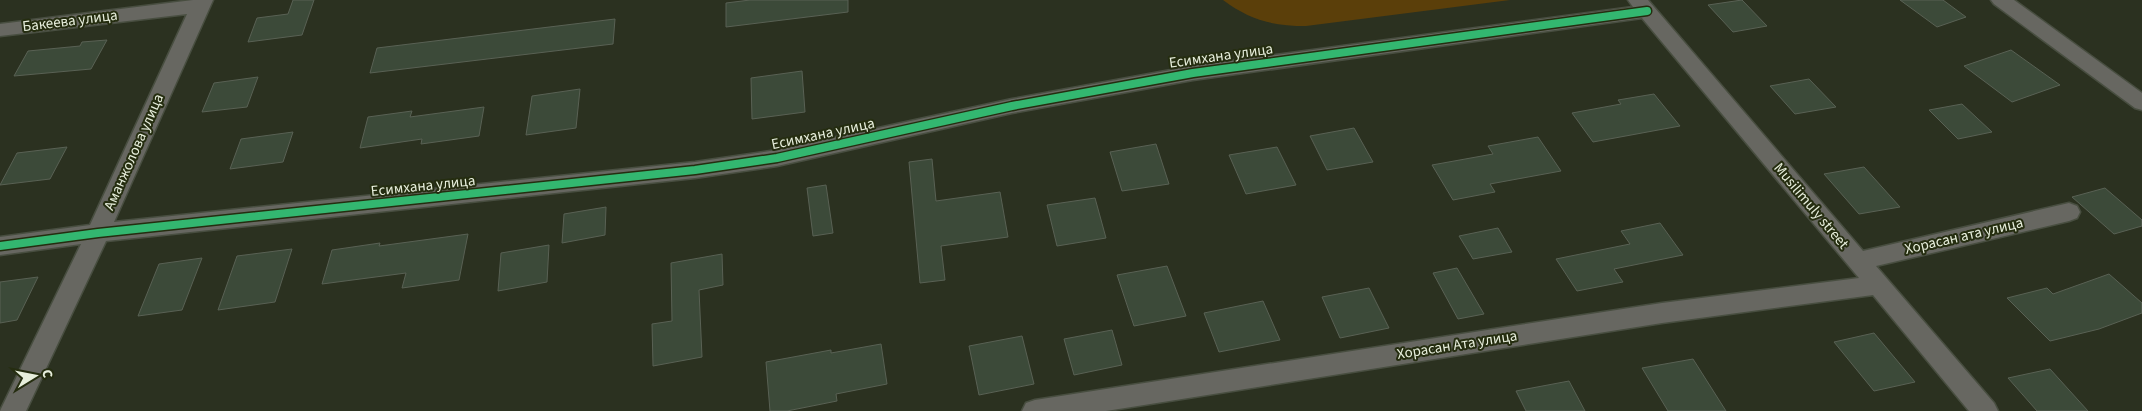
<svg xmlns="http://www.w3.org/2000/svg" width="2142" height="411" viewBox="0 0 2142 411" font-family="'Source Sans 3',sans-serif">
  <rect width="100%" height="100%" fill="#2b3120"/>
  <!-- green -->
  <path fill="#5b3f0a" d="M1223,0h287l-204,26c-34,0 -56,-6 -83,-26z"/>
  <!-- building -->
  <g fill="#3c4a39" stroke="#596154">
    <path d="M293,0h21l-12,35 -54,7 9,-24 31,-4z"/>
    <path d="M750,0h98v12l-122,15v-24z"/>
    <path d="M1742,0l25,26 -34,6 -25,-27z"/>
    <path d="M1900,0h43l23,17 -29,10z"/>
    <path d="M615,19l-2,25 -243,29 7,-25z"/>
    <path d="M107,40l-16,29 -77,7 14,-25 52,-5 2,-4z"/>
    <path d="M2011,50l49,35 -48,17 -48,-36z"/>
    <path d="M802,71l3,41 -53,7 -1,-41z"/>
    <path d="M258,77l-11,30 -45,5 12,-29z"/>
    <path d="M1809,79l27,28 -41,7 -25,-28z"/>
    <path d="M580,89l-4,39 -50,7 6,-39z"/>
    <path d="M1654,94l26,32 -87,16 -21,-29 49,-9 -3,-4z"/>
    <path d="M1962,104l30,28 -34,7 -29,-29z"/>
    <path d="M484,107l-5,29 -58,8 1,-5 -62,9 8,-31 44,-6 -2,6z"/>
    <path d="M1354,128l19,34 -46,8 -17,-34z"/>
    <path d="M293,132l-10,30 -53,7 11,-30z"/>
    <path d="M1538,137l23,34 -71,13 5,8 -42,8 -21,-35 61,-11 -5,-8z"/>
    <path d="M1156,144l13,40 -47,7 -12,-39z"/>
    <path d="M67,147l-17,32 -50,6 17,-32z"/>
    <path d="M1277,147l19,38 -50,9 -17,-39z"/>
    <path d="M932,159l4,42 64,-9 8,45 -67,9 4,34 -25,3 -11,-121z"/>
    <path d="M1864,167l36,40 -41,7 -35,-40z"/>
    <path d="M826,185l7,48 -20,3 -6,-48z"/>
    <path d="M2105,188l37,32v6l-28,8 -42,-37z"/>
    <path d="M1095,198l11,40 -49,8 -10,-41z"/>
    <path d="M606,207l-1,28 -43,8 2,-29z"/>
    <path d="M1660,223l23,32 -69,14 9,13 -46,9 -21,-32 74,-15 -9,-13z"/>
    <path d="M1498,228l14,24 -39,7 -14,-23z"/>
    <path d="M468,234l-9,46 -57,8 4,-15 -84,11 10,-34 48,-7 -1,3z"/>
    <path d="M549,245l-2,37 -49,9 3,-38z"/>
    <path d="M292,249l-17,53 -57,8 19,-54z"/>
    <path d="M722,254l1,31 -24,5 3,67 -49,9 -1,-42 20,-3 -1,-58z"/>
    <path d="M202,258l-20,52 -44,6 21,-52z"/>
    <path d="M1167,266l19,50 -52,10 -17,-51z"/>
    <path d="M1457,268l27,46 -26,5 -25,-46z"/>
    <path d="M2109,274l33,29v10l-43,16 -49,12 -43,-43 40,-10 6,6z"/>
    <path d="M38,277l-21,43 -17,3v-41z"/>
    <path d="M1369,288l20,40 -49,10 -18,-41z"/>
    <path d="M1263,301l17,39 -61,12 -15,-39z"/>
    <path d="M1112,330l10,35 -48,10 -10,-36z"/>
    <path d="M1874,333l41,49 -41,9 -40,-49z"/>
    <path d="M1022,336l12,48 -55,11 -10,-49z"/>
    <path d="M881,344l6,40 -51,10 1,7 -50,10h-17l-4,-49 65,-12v3z"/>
    <path d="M1693,359l33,52h-58l-26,-43z"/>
    <path d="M2050,369l38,42h-51l-29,-33z"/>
    <path d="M1569,381l16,30h-59l-10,-20z"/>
  </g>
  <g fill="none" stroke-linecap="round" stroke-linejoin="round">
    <defs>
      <g id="street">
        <path d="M193,0h20l-99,222 581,-60 82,-12 235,-51 181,-33 440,-59 -5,-7h20l215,251 206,-48 8,3 3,6 -3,6 -8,3 -193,45 118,137 4,8h-29l-96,-116 -211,28 -556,88h-84l4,-8 9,-3 627,-97 197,-25 -217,-260 -449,62 -181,33 -235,53 -82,12 -589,63 -80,170h-26l81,-167 -81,11v-18l90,-12 97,-211 -187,22v-12z"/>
        <path d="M1991,0h23l128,93v17l-7,-2 -141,-104z"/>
      </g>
    </defs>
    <!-- street casing -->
    <use href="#street" stroke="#484e40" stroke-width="3"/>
    <!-- street -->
    <use href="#street" fill="#676761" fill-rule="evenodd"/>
    <defs>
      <path id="cycleway" d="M0,246l98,-13 597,-63 82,-12 235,-52 181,-33 454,-62"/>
    </defs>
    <!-- cycleway casing -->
    <use href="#cycleway" stroke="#252d10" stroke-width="11"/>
    <!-- cycleway -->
    <use href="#cycleway" stroke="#33b770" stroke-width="8"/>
  </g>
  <g text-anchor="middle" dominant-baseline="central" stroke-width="4" stroke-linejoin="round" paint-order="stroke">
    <!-- street labels -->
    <g font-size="15" fill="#e7eedc" stroke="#252d10">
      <text transform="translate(70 21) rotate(-7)">Бакеева улица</text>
      <text transform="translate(1221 56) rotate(-8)">Есимхана улица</text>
      <text transform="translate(823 134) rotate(-12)">Есимхана улица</text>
      <text transform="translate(134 152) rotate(-66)">Аманжолова улица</text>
      <text transform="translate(423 186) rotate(-6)">Есимхана улица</text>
      <text transform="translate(1811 206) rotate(50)">Musilimuly street</text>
      <text transform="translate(1964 236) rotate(-13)">Хорасан ата улица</text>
      <text transform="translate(1457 345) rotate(-9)">Хорасан Ата улица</text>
    </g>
  </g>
  <!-- north arrow -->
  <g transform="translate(35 376) rotate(80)" stroke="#252d10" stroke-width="4" paint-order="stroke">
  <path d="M0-4L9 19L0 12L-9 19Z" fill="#e7eedc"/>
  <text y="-8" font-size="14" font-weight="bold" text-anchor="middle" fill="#e7eedc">С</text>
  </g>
</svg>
